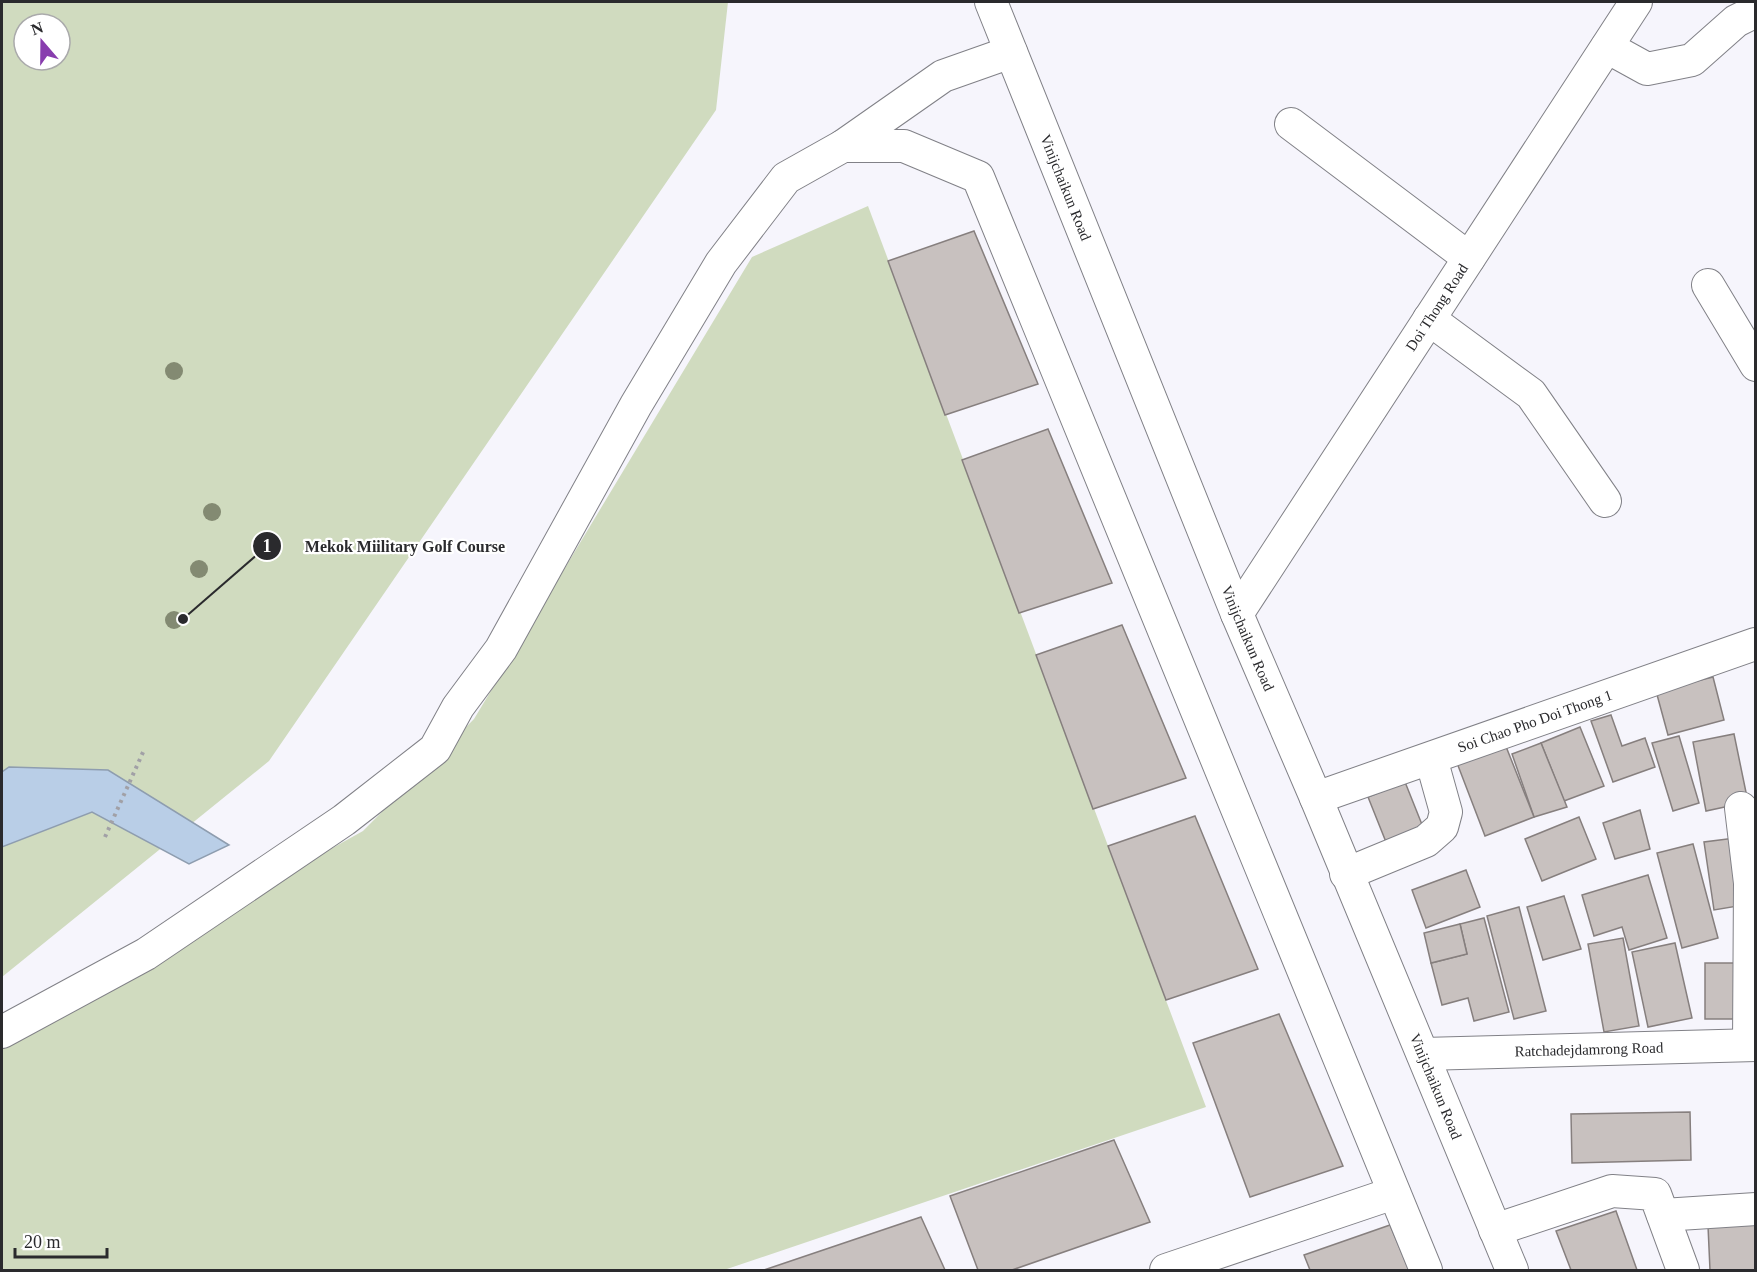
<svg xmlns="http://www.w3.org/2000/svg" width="1757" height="1272" viewBox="0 0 1757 1272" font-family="Georgia,serif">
  <rect width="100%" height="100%" fill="#f6f5fc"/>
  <!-- green -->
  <g fill="#d0dbbf" fill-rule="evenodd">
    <path d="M2,2h726l-12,108 -447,651 -267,216zM24,24h36v36h-36z"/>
    <path d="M868,206l338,901 -482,163h-722v-239l361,-200 111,-112 278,-462z"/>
  </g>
  <!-- water -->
  <path fill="#b9cee7" stroke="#8e9daf" stroke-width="1.5" d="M9,767l99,3 121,75 -40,19 -97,-52 -90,35v-75z"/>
  <!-- building -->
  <g fill="#c8c1bf" stroke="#867f7e" stroke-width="1.5">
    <path d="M974,231l64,153 -93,31 -57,-154z"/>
    <path d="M1048,429l64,154 -93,30 -57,-153z"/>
    <path d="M1122,625l64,153 -93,31 -57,-154z"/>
    <path d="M1713,677l11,43 -56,15 -12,-44z"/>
    <path d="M1611,715l11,31 23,-8 10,29 -42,15 -22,-61z"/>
    <path d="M1580,727l24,59 -40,15 -23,-58z"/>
    <path d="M1734,734l14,68 -42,9 -13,-69z"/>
    <path d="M1679,736l20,67 -26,8 -21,-68z"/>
    <path d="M1541,743l26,64 -33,10 -22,-63z"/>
    <path d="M1505,744l29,73 -49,19 -28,-73z"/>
    <path d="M1405,782l20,50 -37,15 -20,-50z"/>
    <path d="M1640,810l10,39 -35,10 -12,-36z"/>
    <path d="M1195,816l63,153 -92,31 -58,-154z"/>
    <path d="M1579,817l17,42 -54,22 -17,-42z"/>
    <path d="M1735,838l9,67 -30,5 -10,-68z"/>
    <path d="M1693,844l25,94 -36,10 -25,-95z"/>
    <path d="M1466,870l14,37 -54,21 -14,-38z"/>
    <path d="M1648,875l19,63 -38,12 -7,-23 -28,9 -12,-41z"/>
    <path d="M1564,896l17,53 -38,11 -16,-53z"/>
    <path d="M1519,907l27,104 -32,8 -27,-103z"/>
    <path d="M1484,918l25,94 -35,9 -6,-23 -26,7 -11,-42 36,-9 -7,-30z"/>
    <path d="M1460,924l7,30 -36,9 -7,-30z"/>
    <path d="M1623,938l16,88 -35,6 -16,-88z"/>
    <path d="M1675,943l17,75 -44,9 -16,-75z"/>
    <rect x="1705" y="963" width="39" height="56"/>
    <path d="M1279,1014l64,152 -93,31 -57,-154z"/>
    <path d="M1690,1112l1,48 -119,3 -1,-49z"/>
    <path d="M1114,1140l36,82 -138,48h-34l-28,-74z"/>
    <path d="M1616,1211l21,59h-66l-15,-39z"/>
    <path d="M921,1217l24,53h-181z"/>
    <path d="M1756,1224v46h-46l-2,-44z"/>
    <path d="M1390,1225l19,45h-99l-6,-15z"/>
  </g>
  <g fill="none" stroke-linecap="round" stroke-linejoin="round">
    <defs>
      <g id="minor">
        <path id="s1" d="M991,2l246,612 79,184 196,472"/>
        <path d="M1607,47l40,22 45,-9 44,-39 20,-10"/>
        <path d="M1291,124l178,134"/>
        <path d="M843,146l100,-70 68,-24"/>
        <path d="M1708,285l48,80"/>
        <path d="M1429,319l102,75 74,107"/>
        <path id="s2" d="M1237,614l399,-612"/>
        <path id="s3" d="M1316,798l439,-154"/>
        <path d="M1741,808l9,75 -1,162"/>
        <path d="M1346,874l80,-33 16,-14 4,-15 -12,-43"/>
        <path d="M2,1032l144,-78 198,-134 91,-71 23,-42 43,-58 135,-244 85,-142 65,-85 57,-32h61l74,31 448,1093"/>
        <path id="s4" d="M1423,1054l333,-9"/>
        <path d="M1663,1215l93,-6"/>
        <path d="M1495,1230l117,-39 43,3 28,76"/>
        <path d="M1166,1270l228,-77"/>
      </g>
    </defs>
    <!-- minor casing -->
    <use href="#minor" stroke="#818187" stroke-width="34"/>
    <!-- path -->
    <path stroke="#a1a0a6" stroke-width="4" stroke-dasharray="3 4.5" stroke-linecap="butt" d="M105,837l39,-87"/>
    <!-- minor -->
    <use href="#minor" stroke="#fff" stroke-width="32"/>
  </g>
  <!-- trees -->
  <g fill="#838a72">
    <circle cx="174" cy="371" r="9"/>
    <circle cx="212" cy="512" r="9"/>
    <circle cx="199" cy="569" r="9"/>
    <circle cx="174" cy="620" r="9"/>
  </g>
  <g text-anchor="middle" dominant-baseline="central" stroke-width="4.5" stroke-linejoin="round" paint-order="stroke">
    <!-- street labels -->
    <g font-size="15" fill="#2a2a2d" stroke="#fff">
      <text stroke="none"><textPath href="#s1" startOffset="200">Vinijchaikun Road</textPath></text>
      <text stroke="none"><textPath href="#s2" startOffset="366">Doi Thong Road</textPath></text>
      <text stroke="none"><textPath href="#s1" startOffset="686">Vinijchaikun Road</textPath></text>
      <text stroke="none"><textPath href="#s3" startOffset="232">Soi Chao Pho Doi Thong 1</textPath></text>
      <text stroke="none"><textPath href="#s4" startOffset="166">Ratchadejdamrong Road</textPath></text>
      <text stroke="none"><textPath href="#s1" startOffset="1172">Vinijchaikun Road</textPath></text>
    </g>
  </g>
  <!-- callouts -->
  <path fill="none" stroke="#2a2a2d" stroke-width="2" d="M183 619L267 546"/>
  <g fill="#2a2a2d" stroke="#fff" stroke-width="2">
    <circle cx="183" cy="619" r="6"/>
    <circle cx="267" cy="546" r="15"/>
  </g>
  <g font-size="18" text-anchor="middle" font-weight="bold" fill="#fff">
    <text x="267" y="552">1</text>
  </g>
  <g font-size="16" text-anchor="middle" font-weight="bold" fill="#2a2a2d" stroke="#fff" stroke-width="4.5" stroke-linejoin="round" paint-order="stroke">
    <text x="405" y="552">Mekok Miilitary Golf Course</text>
  </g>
  <!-- border -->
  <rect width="1757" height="1272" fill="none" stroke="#2a2a2d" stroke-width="6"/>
  <!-- north arrow -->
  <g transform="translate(42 42) rotate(340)"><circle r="28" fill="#ffffff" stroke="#aaaaab" stroke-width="1.5"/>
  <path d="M0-4.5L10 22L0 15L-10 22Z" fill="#883dae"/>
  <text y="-9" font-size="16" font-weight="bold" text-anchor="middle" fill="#2a2a2d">N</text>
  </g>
  <!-- scale -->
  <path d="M15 1248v9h92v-9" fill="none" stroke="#2a2a2d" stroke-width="3"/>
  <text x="24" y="1248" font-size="18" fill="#2a2a2d" stroke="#ffffff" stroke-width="4.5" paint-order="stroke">20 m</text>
</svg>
